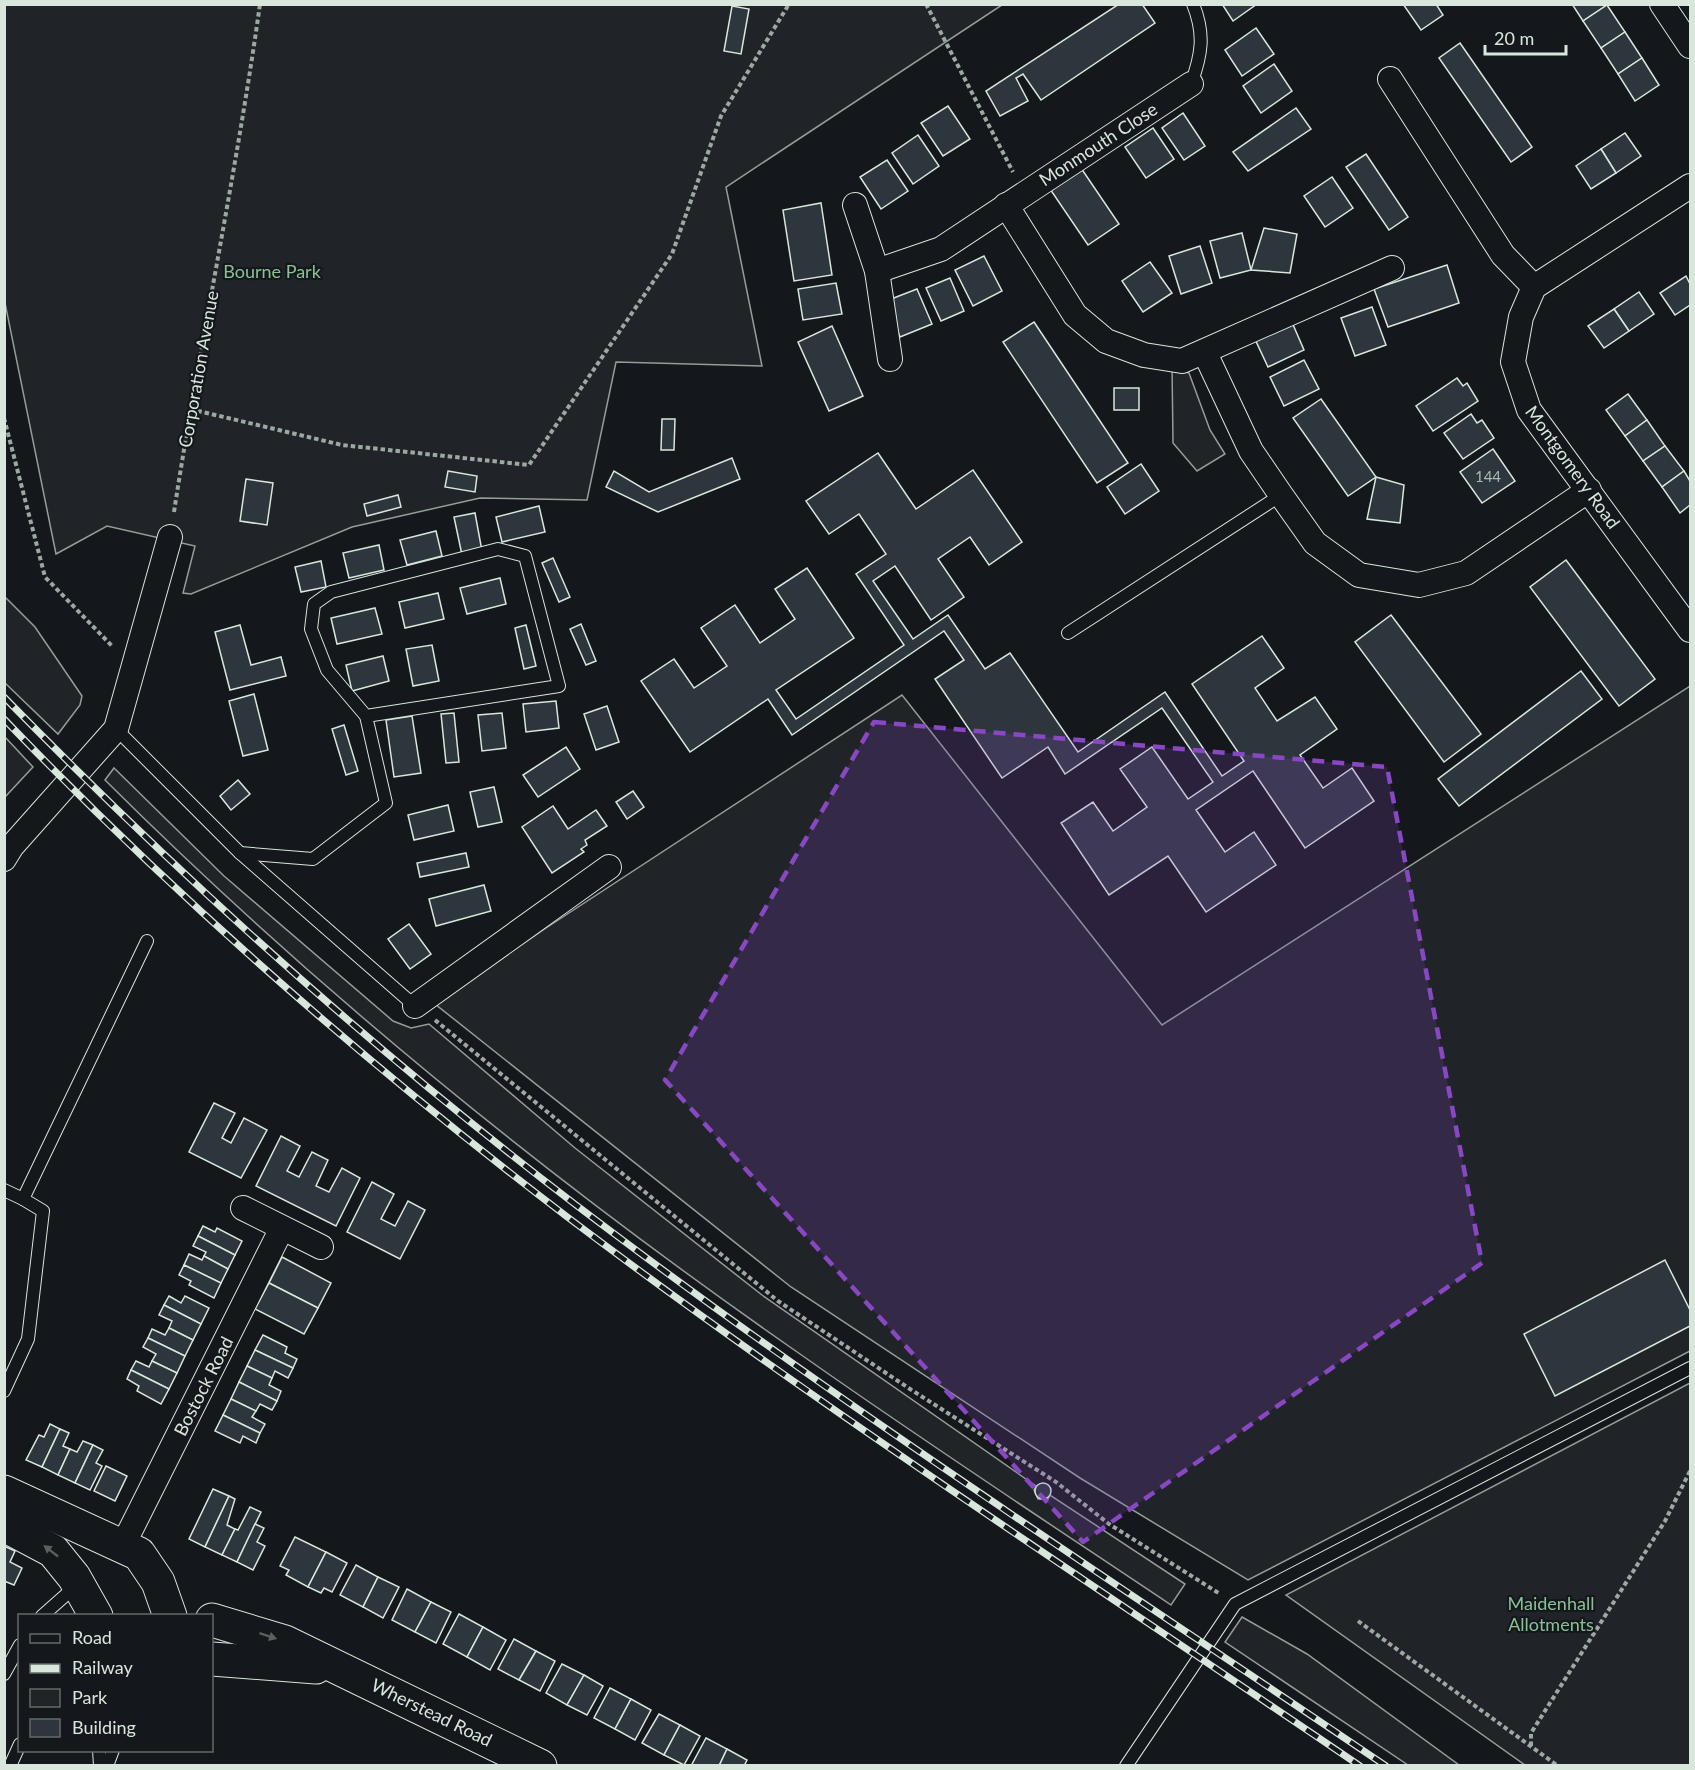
<svg xmlns="http://www.w3.org/2000/svg" width="1695" height="1770" viewBox="0 0 1695 1770" font-family="Lato,sans-serif">
  <rect width="100%" height="100%" fill="#14181c"/>
  <!-- green -->
  <g fill="#202428" stroke="#939e99" stroke-width="1.5">
    <path d="M4,5h998l-276,182 36,179 -146,-4 -29,138 -107,-2 -128,29 -161,67 -8,-1 12,-47 -88,-20 -51,28 -51,-251z"/>
    <path d="M1172,366l17,7 21,57 15,24 -28,17 -24,-28z"/>
    <path d="M4,596l31,31 47,69 -2,9 -22,29 -53,-51z"/>
    <path d="M1690,686v665l-442,229 -168,-102 -289,-191 -356,-283 111,-76 356,-233 260,330z"/>
    <path d="M5,737l28,30 -28,30z"/>
    <path d="M114,768l110,108 169,145 18,7 18,-4 146,124 187,147 274,191 -2,4 4,9h10l2,-4 135,89 -14,21c-124,-83 -249,-165 -371,-251 -246,-171 -482,-362 -695,-574z"/>
    <path d="M1690,1383v382h-165l-239,-170z"/>
    <path d="M1242,1617l65,37 152,111h-51l-183,-123z"/>
  </g>
  <!-- building -->
  <g fill="#2c363c" stroke="#d8e6dc" stroke-width="1.5">
    <path d="M1119,4h23l13,19 -114,77 -18,-26 -7,4 12,23 -28,15 -14,-25z"/>
    <path d="M1222,4h35l-24,17z"/>
    <path d="M1403,4h33l7,11 -22,15z"/>
    <path d="M1572,4h35v1l-24,16z"/>
    <path d="M1607,5l18,27 -24,16 -18,-27z"/>
    <path d="M732,6l17,3 -8,45 -17,-3z"/>
    <path d="M1256,28l18,26 -32,22 -17,-26z"/>
    <path d="M1625,32l17,26 -24,16 -17,-26z"/>
    <path d="M1460,43l72,104 -21,15 -72,-104z"/>
    <path d="M1642,58l17,27 -24,16 -17,-27z"/>
    <path d="M1274,64l18,27 -31,22 -18,-27z"/>
    <path d="M948,106l22,33 -27,17 -22,-33z"/>
    <path d="M1296,108l15,21 -63,42 -15,-19z"/>
    <path d="M1183,113l22,33 -21,14 -22,-32z"/>
    <path d="M1153,128l21,31 -28,19 -21,-31z"/>
    <path d="M1625,133l16,23 -25,17 -15,-24z"/>
    <path d="M918,135l21,31 -26,18 -21,-31z"/>
    <path d="M1601,149l15,24 -25,16 -15,-23z"/>
    <path d="M1366,154l42,63 -19,13 -43,-63z"/>
    <path d="M887,160l21,31 -27,18 -21,-32z"/>
    <path d="M1081,168l38,56 -31,21 -38,-56z"/>
    <path d="M1332,177l21,31 -28,19 -21,-31z"/>
    <path d="M821,203l11,72 -38,6 -11,-71z"/>
    <path d="M1264,228l33,6 -7,39 -39,-3z"/>
    <path d="M1242,233l9,37 -31,8 -10,-37z"/>
    <path d="M1200,246l12,37 -31,11 -12,-38z"/>
    <path d="M984,256l18,35 -29,15 -18,-36z"/>
    <path d="M1150,262l22,31 -29,19 -21,-31z"/>
    <path d="M1447,265l12,38 -71,24 -14,-38z"/>
    <path d="M1686,276l4,8v21l-15,10 -15,-22z"/>
    <path d="M950,278l14,33 -23,10 -15,-33z"/>
    <path d="M836,283l6,31 -39,6 -5,-31z"/>
    <path d="M917,289l15,35 -32,13 -14,-36z"/>
    <path d="M1639,292l15,22 -25,17 -15,-22z"/>
    <path d="M1372,307l14,38 -31,11 -14,-38z"/>
    <path d="M1614,309l15,22 -25,17 -16,-22z"/>
    <path d="M1291,320l13,30 -36,17 -14,-30z"/>
    <path d="M1034,322l94,141 -31,20 -94,-141z"/>
    <path d="M832,326l31,70 -34,15 -31,-69z"/>
    <path d="M1304,360l15,29 -35,17 -14,-29z"/>
    <path d="M1457,378l6,8 4,-3 11,18 -45,30 -17,-25z"/>
    <rect x="1114" y="388" width="25" height="22"/>
    <path d="M1628,394l19,26 -22,16 -19,-26z"/>
    <path d="M1321,399l55,78 -28,19 -55,-78z"/>
    <path d="M1471,414l6,9 5,-3 12,18 -31,21 -19,-26z"/>
    <path d="M662,419h13l-1,31h-13z"/>
    <path d="M1647,420l18,26 -22,15 -18,-25z"/>
    <path d="M1665,446l19,25 -22,16 -19,-26z"/>
    <path d="M1493,449l22,32 -33,22 -22,-31z"/>
    <path d="M878,453l38,56 57,-39 49,72 -33,23 -19,-28 -32,22 26,38 -33,23 -36,-54 -22,15 40,58 35,-24 37,54 25,-16 68,99 87,-60 57,84 22,-15 -52,-77 70,-48 22,32 -29,20 22,33 38,-24 22,32 -37,26 23,33 29,-20 22,33 -69,47 -52,-77 -57,39 29,42 29,-20 22,33 -70,47 -38,-56 -59,39 -48,-72 32,-21 20,29 34,-24 -27,-38 32,-22 36,52 25,-17 -51,-74 -97,66 -17,-27 -46,31 -67,-99 29,-19 -20,-29 -152,104 -24,-36 -78,53 -49,-71 33,-22 20,29 33,-22 -26,-38 34,-23 25,38 35,-24 -20,-30 32,-21 47,70 -78,52 20,29 108,-74 -48,-71 30,-20 -27,-40 -30,20 -23,-33z"/>
    <path d="M732,458l8,21 -82,33 -52,-25 8,-16 35,21z"/>
    <path d="M1141,464l18,27 -34,23 -18,-27z"/>
    <path d="M448,471l29,5 -2,16 -30,-5z"/>
    <path d="M1684,471l6,10v24l-10,8 -18,-26z"/>
    <path d="M1376,477l28,8 -4,38 -33,-4z"/>
    <path d="M246,479l27,4 -6,42 -27,-4z"/>
    <path d="M398,495l3,12 -34,9 -3,-12z"/>
    <path d="M539,506l6,26 -43,10 -6,-25z"/>
    <path d="M475,513l7,38 -20,4 -8,-38z"/>
    <path d="M436,531l6,25 -35,9 -7,-25z"/>
    <path d="M379,545l5,25 -35,8 -6,-25z"/>
    <path d="M553,558l17,39 -11,5 -17,-39z"/>
    <path d="M1566,560l89,119 -36,27 -89,-119z"/>
    <path d="M321,561l5,26 -25,5 -6,-25z"/>
    <path d="M500,578l6,26 -39,10 -7,-26z"/>
    <path d="M438,593l6,26 -39,9 -6,-26z"/>
    <path d="M375,608l7,26 -45,10 -6,-26z"/>
    <path d="M1391,615l90,119 -37,28 -89,-120z"/>
    <path d="M581,624l15,37 -10,4 -16,-36z"/>
    <path d="M240,625l11,40 30,-8 5,19 -56,14 -15,-58z"/>
    <path d="M526,625l10,41 -12,3 -9,-41z"/>
    <path d="M432,645l7,36 -26,5 -7,-37z"/>
    <path d="M383,656l6,25 -37,10 -6,-26z"/>
    <path d="M1581,671l21,28 -143,107 -21,-27z"/>
    <path d="M254,694l14,56 -25,6 -14,-55z"/>
    <path d="M556,701l3,27 -33,4 -3,-28z"/>
    <path d="M607,706l12,36 -23,8 -12,-36z"/>
    <path d="M454,713l5,49 -13,1 -5,-49z"/>
    <path d="M502,713l4,35 -24,3 -4,-36z"/>
    <path d="M412,716l9,57 -27,4 -8,-57z"/>
    <path d="M344,725l14,46 -12,4 -14,-46z"/>
    <path d="M566,747l14,22 -42,28 -15,-22z"/>
    <path d="M238,780l12,14 -19,16 -11,-14z"/>
    <path d="M494,787l8,35 -24,5 -8,-35z"/>
    <path d="M633,791l11,16 -17,12 -11,-17z"/>
    <path d="M448,805l6,26 -40,9 -6,-25z"/>
    <path d="M553,806l15,23 28,-19 11,16 -22,14 2,5 -6,4 3,3 -32,21 -30,-46z"/>
    <path d="M466,853l3,14 -49,10 -3,-14z"/>
    <path d="M484,885l7,26 -55,15 -7,-27z"/>
    <path d="M409,924l22,30 -21,15 -22,-30z"/>
    <path d="M214,1103l21,10 -13,25 9,5 13,-25 23,12 -26,48 -52,-26z"/>
    <path d="M281,1136l19,10 -13,25 12,6 13,-25 16,8 -12,26 13,6 13,-24 18,10 -24,48 -80,-40z"/>
    <path d="M372,1182l22,12 -13,25 14,7 13,-25 17,9 -25,49 -53,-27z"/>
    <path d="M203,1226l12,6 2,-4 25,13 -7,14 -37,-19z"/>
    <path d="M198,1236l37,19 -7,14 -24,-13 2,-4 -13,-6z"/>
    <path d="M189,1254l13,6 2,-4 24,13 -7,14 -37,-18z"/>
    <path d="M282,1257l49,26 -13,25 -49,-25z"/>
    <path d="M1665,1260l25,50v16l-135,70 -31,-62z"/>
    <path d="M184,1265l37,18 -7,15 -25,-13 2,-4 -12,-6z"/>
    <path d="M269,1283l49,25 -14,26 -49,-25z"/>
    <path d="M169,1296l12,7 4,-7 24,12 -8,16 -37,-19z"/>
    <path d="M164,1305l37,19 -8,16 -24,-12 3,-7 -13,-6z"/>
    <path d="M169,1328l24,12 -8,16 -37,-18 4,-9 13,6z"/>
    <path d="M263,1335l24,12 -2,6 12,6 -4,9 -38,-18z"/>
    <path d="M148,1338l37,18 -8,17 -25,-12 4,-7 -13,-7z"/>
    <path d="M255,1350l38,18 -5,10 -13,-7 -3,7 -25,-12z"/>
    <path d="M136,1361l13,6 3,-6 25,12 -8,16 -38,-19z"/>
    <path d="M247,1366l25,12 -3,7 12,6 -4,10 -38,-19z"/>
    <path d="M131,1370l38,19 -8,15 -24,-13 2,-5 -12,-7z"/>
    <path d="M239,1382l38,19 -5,9 -12,-6 -4,7 -25,-12z"/>
    <path d="M231,1399l25,12 -4,6 13,7 -5,9 -37,-18z"/>
    <path d="M223,1415l37,18 -4,10 -13,-7 -3,7 -25,-12z"/>
    <path d="M50,1424l10,5 -18,38 -16,-7 13,-25 5,2z"/>
    <path d="M60,1429l9,4 -6,13 7,3 -12,26 -16,-8z"/>
    <path d="M83,1441l10,4 -18,38 -17,-8 12,-26 7,3z"/>
    <path d="M93,1445l10,5 -7,13 6,3 -12,24 -15,-7z"/>
    <path d="M106,1466l21,10 -12,25 -21,-10z"/>
    <circle cx="1043" cy="1491" r="8"/>
    <path d="M213,1489l16,7 -24,51 -16,-8z"/>
    <path d="M229,1496l6,3 -8,26 8,4 -13,26 -17,-8z"/>
    <path d="M250,1507l11,5 -24,50 -15,-7 13,-26 3,1z"/>
    <path d="M255,1524l9,4 -7,14 8,4 -12,24 -16,-8z"/>
    <path d="M295,1537l31,15 -18,35 -22,-12 3,-5 -9,-4z"/>
    <path d="M4,1546l11,5 -5,11 12,6 -8,17 -10,-4z"/>
    <path d="M326,1552l21,11 -15,29 -8,-4 -3,5 -13,-6z"/>
    <path d="M356,1565l22,12 -15,30 -23,-12z"/>
    <path d="M378,1577l21,10 -16,31 -20,-11z"/>
    <path d="M407,1589l24,13 -16,30 -23,-12z"/>
    <path d="M431,1602l20,10 -15,31 -21,-11z"/>
    <path d="M459,1614l24,13 -16,30 -24,-13z"/>
    <path d="M483,1627l23,13 -16,30 -23,-13z"/>
    <path d="M514,1639l22,12 -17,29 -21,-11z"/>
    <path d="M536,1651l19,10 -15,30 -21,-11z"/>
    <path d="M562,1664l22,11 -17,30 -21,-12z"/>
    <path d="M584,1675l19,11 -16,29 -20,-10z"/>
    <path d="M610,1688l21,11 -16,30 -21,-11z"/>
    <path d="M631,1699l20,11 -16,30 -20,-11z"/>
    <path d="M659,1714l21,11 -16,30 -22,-12z"/>
    <path d="M680,1725l20,11 -16,29 -20,-10z"/>
    <path d="M706,1738l21,11 -8,17h-28z"/>
    <path d="M727,1749l20,11 -3,6h-25z"/>
  </g>
  <g fill="none" stroke-linecap="round" stroke-linejoin="round">
    <defs>
      <g id="lane">
        <path d="M1191,84c11,-30 14,-50 2,-80"/>
        <path d="M1068,633l213,-138"/>
        <path d="M116,729l124,124 175,153"/>
        <path d="M240,853l73,6 73,-56 -20,-87 193,-30 -34,-130 -27,-7 -167,43 -17,12 -3,25 16,41 39,46"/>
        <path d="M4,1190l19,9 124,-258"/>
        <path d="M4,1391l24,-52 15,-128 -20,-12"/>
        <path d="M42,1616l35,-31"/>
        <path d="M4,1674l16,-29"/>
        <path d="M99,1750l1,16"/>
        <path d="M10,1766l10,-22"/>
        <path d="M107,1766l6,-16"/>
        <path d="M1126,1766l109,-162 455,-236"/>
      </g>
      <g id="street">
        <path d="M1662,4l28,42"/>
        <path d="M1390,79l113,176 31,32"/>
        <path d="M1690,186l-156,101 -13,30 -8,45 16,48 161,220"/>
        <path d="M855,205l22,66 64,-22 250,-165"/>
        <path d="M1006,205l69,110 31,26 38,14 38,6 210,-93"/>
        <path d="M877,271l13,88"/>
        <path d="M1205,353l46,98 30,44 34,48 44,32 60,10 47,-12 123,-83"/>
        <path d="M4,859l8,-13 104,-117 54,-192"/>
        <path d="M415,1006l194,-139"/>
        <path d="M243,1208l78,39"/>
        <path d="M123,1545l159,-317"/>
      </g>
      <g id="primary">
        <path d="M4,1492l135,62 19,28 12,34"/>
        <path d="M4,1525l49,26 21,26 22,39"/>
        <path d="M212,1620l73,22 255,124"/>
        <path d="M212,1659l104,8"/>
      </g>
    </defs>
    <!-- lane casing -->
    <use href="#lane" stroke="#d8e6dc" stroke-width="14"/>
    <!-- street casing -->
    <use href="#street" stroke="#d8e6dc" stroke-width="26"/>
    <!-- primary casing -->
    <use href="#primary" stroke="#d8e6dc" stroke-width="35"/>
    <!-- path -->
    <g stroke="#9da8a2" stroke-width="4" stroke-dasharray="4.5 3" stroke-linecap="butt">
      <path d="M926,4l87,168"/>
      <path d="M190,409l152,36 187,20 143,-211 49,-138 68,-112"/>
      <path d="M4,418l41,159 67,69"/>
      <path d="M174,512c26,-169 62,-337 86,-508"/>
      <path d="M435,1020l343,281 132,88 146,93 53,42 111,70"/>
      <path d="M1358,1621l200,145"/>
      <path d="M1531,1746v-13l134,-212 25,-50"/>
    </g>
    <!-- lane -->
    <use href="#lane" stroke="#14181c" stroke-width="12"/>
    <!-- street -->
    <use href="#street" stroke="#14181c" stroke-width="24"/>
    <!-- primary -->
    <use href="#primary" stroke="#14181c" stroke-width="33"/>
    <defs>
      <g id="rail">
        <path d="M4,697c179,183 369,353 572,508 262,199 538,377 810,561"/>
        <path d="M4,719c173,180 364,346 562,497 257,194 528,369 794,550"/>
      </g>
    </defs>
    <!-- rail casing -->
    <use href="#rail" stroke="#d8e6dc" stroke-width="7"/>
    <!-- rail -->
    <use href="#rail" stroke="#14181c" stroke-width="4.5" stroke-dasharray="14" stroke-linecap="butt"/>
  </g>
  <!-- one-way arrows -->
  <defs><path id="oneway-solid" d="M-6-.8H1V-3.2L6.5 0L1 3.2V.8H-6Z" transform="scale(1.5)"/></defs>
  <g fill="#59605f">
    <use href="#oneway-solid" transform="translate(51 1551) rotate(-142)"/>
    <use href="#oneway-solid" transform="translate(268 1636) rotate(18)"/>
  </g>
  <!-- marked area -->
  <path fill="#8948c3" fill-opacity="0.2" stroke="#8948c3" stroke-width="4.5" stroke-dasharray="12 8" stroke-linejoin="round" d="M874,722l513,45 95,496 -399,279 -418,-462z"/>
  <g text-anchor="middle" dominant-baseline="central" stroke-width="4.5" stroke-linejoin="round" paint-order="stroke">
    <!-- number labels -->
    <g font-size="15" fill="#adbab4">
      <text x="1488" y="476">144</text>
    </g>
    <!-- street labels -->
    <g font-size="18" fill="#d8e6dc" stroke="#14181c">
      <text transform="translate(1098 144) rotate(-33)">Monmouth Close</text>
      <text transform="translate(198 369) rotate(-80)">Corporation Avenue</text>
      <text transform="translate(1573 467) rotate(54)">Montgomery Road</text>
      <text transform="translate(203 1386) rotate(-63)">Bostock Road</text>
      <text transform="translate(432 1712) rotate(26)">Wherstead Road</text>
    </g>
    <!-- park labels -->
    <g font-size="18" fill="#8ac095" stroke="#14181c">
      <text x="272" y="271">Bourne Park</text>
      <text x="1551" y="1603">Maidenhall<tspan x="1551" dy="21">Allotments</tspan></text>
    </g>
  </g>
  <!-- border -->
  <rect width="1695" height="1770" fill="none" stroke="#d8e6dc" stroke-width="12"/>
  <!-- legend -->
  <rect x="18" y="1614" width="195" height="138" fill="#14181c" stroke="#626a69" stroke-width="1.5"/>
  <rect x="30" y="1634" width="30" height="9" fill="#14181c" stroke="#626a69" stroke-width="1.5"/>
  <text x="72" y="1644" font-size="18" fill="#d8e6dc">Road</text>
  <rect x="30" y="1664" width="30" height="9" fill="#d8e6dc" stroke="#626a69" stroke-width="1.5"/>
  <text x="72" y="1674" font-size="18" fill="#d8e6dc">Railway</text>
  <rect x="30" y="1689" width="30" height="18" fill="#202428" stroke="#626a69" stroke-width="1.5"/>
  <text x="72" y="1704" font-size="18" fill="#d8e6dc">Park</text>
  <rect x="30" y="1719" width="30" height="18" fill="#2c363c" stroke="#626a69" stroke-width="1.5"/>
  <text x="72" y="1734" font-size="18" fill="#d8e6dc">Building</text>
  <!-- scale -->
  <path d="M1485 45v9h81v-9" fill="none" stroke="#d8e6dc" stroke-width="3"/>
  <text x="1494" y="45" font-size="18" fill="#d8e6dc" stroke="#14181c" stroke-width="4.5" paint-order="stroke">20 m</text>
</svg>
